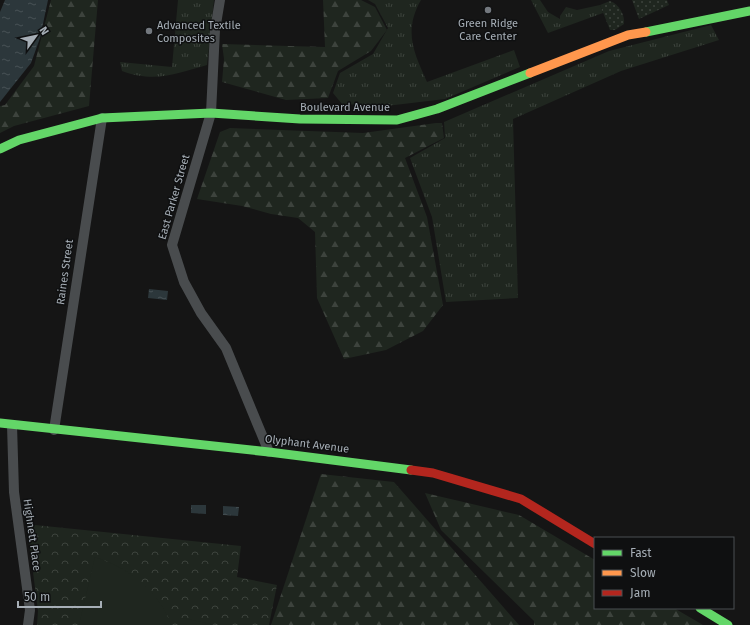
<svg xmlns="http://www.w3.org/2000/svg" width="750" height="625" viewBox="0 0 750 625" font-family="'Fira Sans',sans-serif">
  <defs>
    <pattern id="grass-tufts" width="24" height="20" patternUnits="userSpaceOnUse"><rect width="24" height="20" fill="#1f261f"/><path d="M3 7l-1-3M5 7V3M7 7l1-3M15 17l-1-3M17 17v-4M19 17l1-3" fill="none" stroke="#3d433d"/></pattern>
    <pattern id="forest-firs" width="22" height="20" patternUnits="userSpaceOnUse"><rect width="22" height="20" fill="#1f261f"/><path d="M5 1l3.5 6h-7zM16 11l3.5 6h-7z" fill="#3d433d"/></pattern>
    <pattern id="park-crowns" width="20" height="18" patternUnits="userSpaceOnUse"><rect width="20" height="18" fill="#1f261f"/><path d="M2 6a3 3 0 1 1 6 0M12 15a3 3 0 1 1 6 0" fill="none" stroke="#3d433d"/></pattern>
    <pattern id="garden-dots" width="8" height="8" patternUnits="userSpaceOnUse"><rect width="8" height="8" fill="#1f261f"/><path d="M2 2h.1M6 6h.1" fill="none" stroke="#3d433d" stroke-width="1.8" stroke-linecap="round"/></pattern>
    <pattern id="water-ripples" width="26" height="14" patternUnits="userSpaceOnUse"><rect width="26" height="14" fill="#2c373b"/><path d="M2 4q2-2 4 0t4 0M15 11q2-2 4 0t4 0" fill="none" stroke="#485155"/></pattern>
  </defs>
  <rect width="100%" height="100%" fill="#151515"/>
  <!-- grass -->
  <g fill="url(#grass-tufts)">
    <path d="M178,0h36l-7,65c-32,9 -52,18 -85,6l-2,-9 52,5z"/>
    <path d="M368,0h53c-18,31 -7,53 6,82l87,-32 6,17 -75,32 -59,7 -44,-2 -9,-11 7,-20 33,-19 15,-26 -13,-24z"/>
    <path d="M531,0h9l8,12 12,7v-3l6,-9 11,3 23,-5 3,8 -55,20z"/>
    <path d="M711,25l8,15 -98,31 -108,48 5,179 -72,4 -14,-85 -22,-59 35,-20 -1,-16 165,-71z"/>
  </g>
  <!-- forest -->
  <g fill="url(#forest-firs)">
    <path d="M51,0h47l-9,106 -75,20 -14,7v-27l5,-1 29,-39z"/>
    <path d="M323,0h38l14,7 12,23 -16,21 -33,20 -10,27 -42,2 -64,-18 2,-23 -2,-15 103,3z"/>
    <path d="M436,123h6l2,15 -39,20 22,59 16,88 -20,26 -37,19 -42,9 -27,-61 -2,-66 -17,-14 -27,-4 -29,-8 -45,-7 23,-67 10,-4 133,5z"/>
    <path d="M321,474l73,8 125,143h-248z"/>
    <path d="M425,493l94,22 76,45v48h79l29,17h-169v-4l-93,-91z"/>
  </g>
  <!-- park -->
  <path fill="url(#park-crowns)" d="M35,525l206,21 -4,31 40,8 -8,40h-232l1,-14 -10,-78z"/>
  <!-- garden -->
  <g fill="url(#garden-dots)">
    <path d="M632,0h35l2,5 -30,14z"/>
    <path d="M610,1c9,3 15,14 14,23l-9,6h-5l-10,-25z"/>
  </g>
  <!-- pitch -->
  <g fill="#1f261f">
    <path d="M95,557c33,11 64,33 76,68h-92z"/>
    <path d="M182,618l33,7h-33z"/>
  </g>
  <!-- water -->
  <g fill="url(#water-ripples)">
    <path d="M5,0h43l-8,38 -9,25 -31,39v-90z"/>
    <path d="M149,289l19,2 -1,9 -19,-2z"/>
    <path d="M191,505h15v9l-15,-1z"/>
    <path d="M223,506l16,1 -1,9 -15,-1z"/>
  </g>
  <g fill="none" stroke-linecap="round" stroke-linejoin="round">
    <!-- street -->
    <g stroke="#494c4e" stroke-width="10">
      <path d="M220,0l-5,30 -4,83 -39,132 12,37 17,31 25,35 43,104"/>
      <path d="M12,425l2,67 16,118 -2,15"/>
      <path d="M54,430l48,-312"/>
    </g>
    <!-- fast -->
    <g stroke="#63d668" stroke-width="9">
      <path d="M646,32l104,-21"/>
      <path d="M0,149l19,-9 83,-22 109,-5 89,6 97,1 40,-11 93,-36"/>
      <path d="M0,423l269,29 142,18"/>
      <path d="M700,608l28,17"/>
    </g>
    <!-- slow -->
    <path stroke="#ff974d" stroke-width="9" d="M530,73l98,-38 18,-3"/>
    <!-- jam -->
    <path stroke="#b3261e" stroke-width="9" d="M411,470l22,3 88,26 74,45"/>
  </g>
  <!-- markers -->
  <g fill="#73787e" stroke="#0f1011" stroke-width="1.5">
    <circle cx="488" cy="10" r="4"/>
    <circle cx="149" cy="31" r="4"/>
  </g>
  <g text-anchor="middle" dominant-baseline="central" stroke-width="3" stroke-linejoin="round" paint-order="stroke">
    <!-- poi labels -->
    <g font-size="11" fill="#a6aeb6" stroke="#0f1011">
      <text x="488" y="23">Green Ridge<tspan x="488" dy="13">Care Center</tspan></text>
      <text x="157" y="25" text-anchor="start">Advanced Textile<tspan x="157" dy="13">Composites</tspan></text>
    </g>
    <!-- street labels -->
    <g font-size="11" fill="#a6aeb6" stroke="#0f1011">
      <text x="345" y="107">Boulevard Avenue</text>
      <text transform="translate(174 197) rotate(-74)">East Parker Street</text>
      <text transform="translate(65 272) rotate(-82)">Raines Street</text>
      <text transform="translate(307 444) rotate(7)">Olyphant Avenue</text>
      <text transform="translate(32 535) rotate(82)">Highnett Place</text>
    </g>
  </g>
  <!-- legend -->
  <rect x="594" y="537" width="140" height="72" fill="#0f1011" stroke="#4b4f53"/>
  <rect x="602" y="550" width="20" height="6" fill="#63d668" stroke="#4b4f53"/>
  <text x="630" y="557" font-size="12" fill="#a6aeb6">Fast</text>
  <rect x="602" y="570" width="20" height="6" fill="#ff974d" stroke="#4b4f53"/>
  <text x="630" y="577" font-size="12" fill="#a6aeb6">Slow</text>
  <rect x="602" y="590" width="20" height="6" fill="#b3261e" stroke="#4b4f53"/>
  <text x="630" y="597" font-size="12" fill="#a6aeb6">Jam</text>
  <!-- north arrow -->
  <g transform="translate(36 36) rotate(57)" stroke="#0f1011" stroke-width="3" paint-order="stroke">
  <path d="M0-3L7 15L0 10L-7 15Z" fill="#a6aeb6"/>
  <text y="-6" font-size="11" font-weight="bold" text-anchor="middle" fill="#a6aeb6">N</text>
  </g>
  <!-- scale -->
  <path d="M18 601v6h83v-6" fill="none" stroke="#a6aeb6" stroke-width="2"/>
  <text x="24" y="601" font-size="12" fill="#a6aeb6" stroke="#0f1011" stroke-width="3" paint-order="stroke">50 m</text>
</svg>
